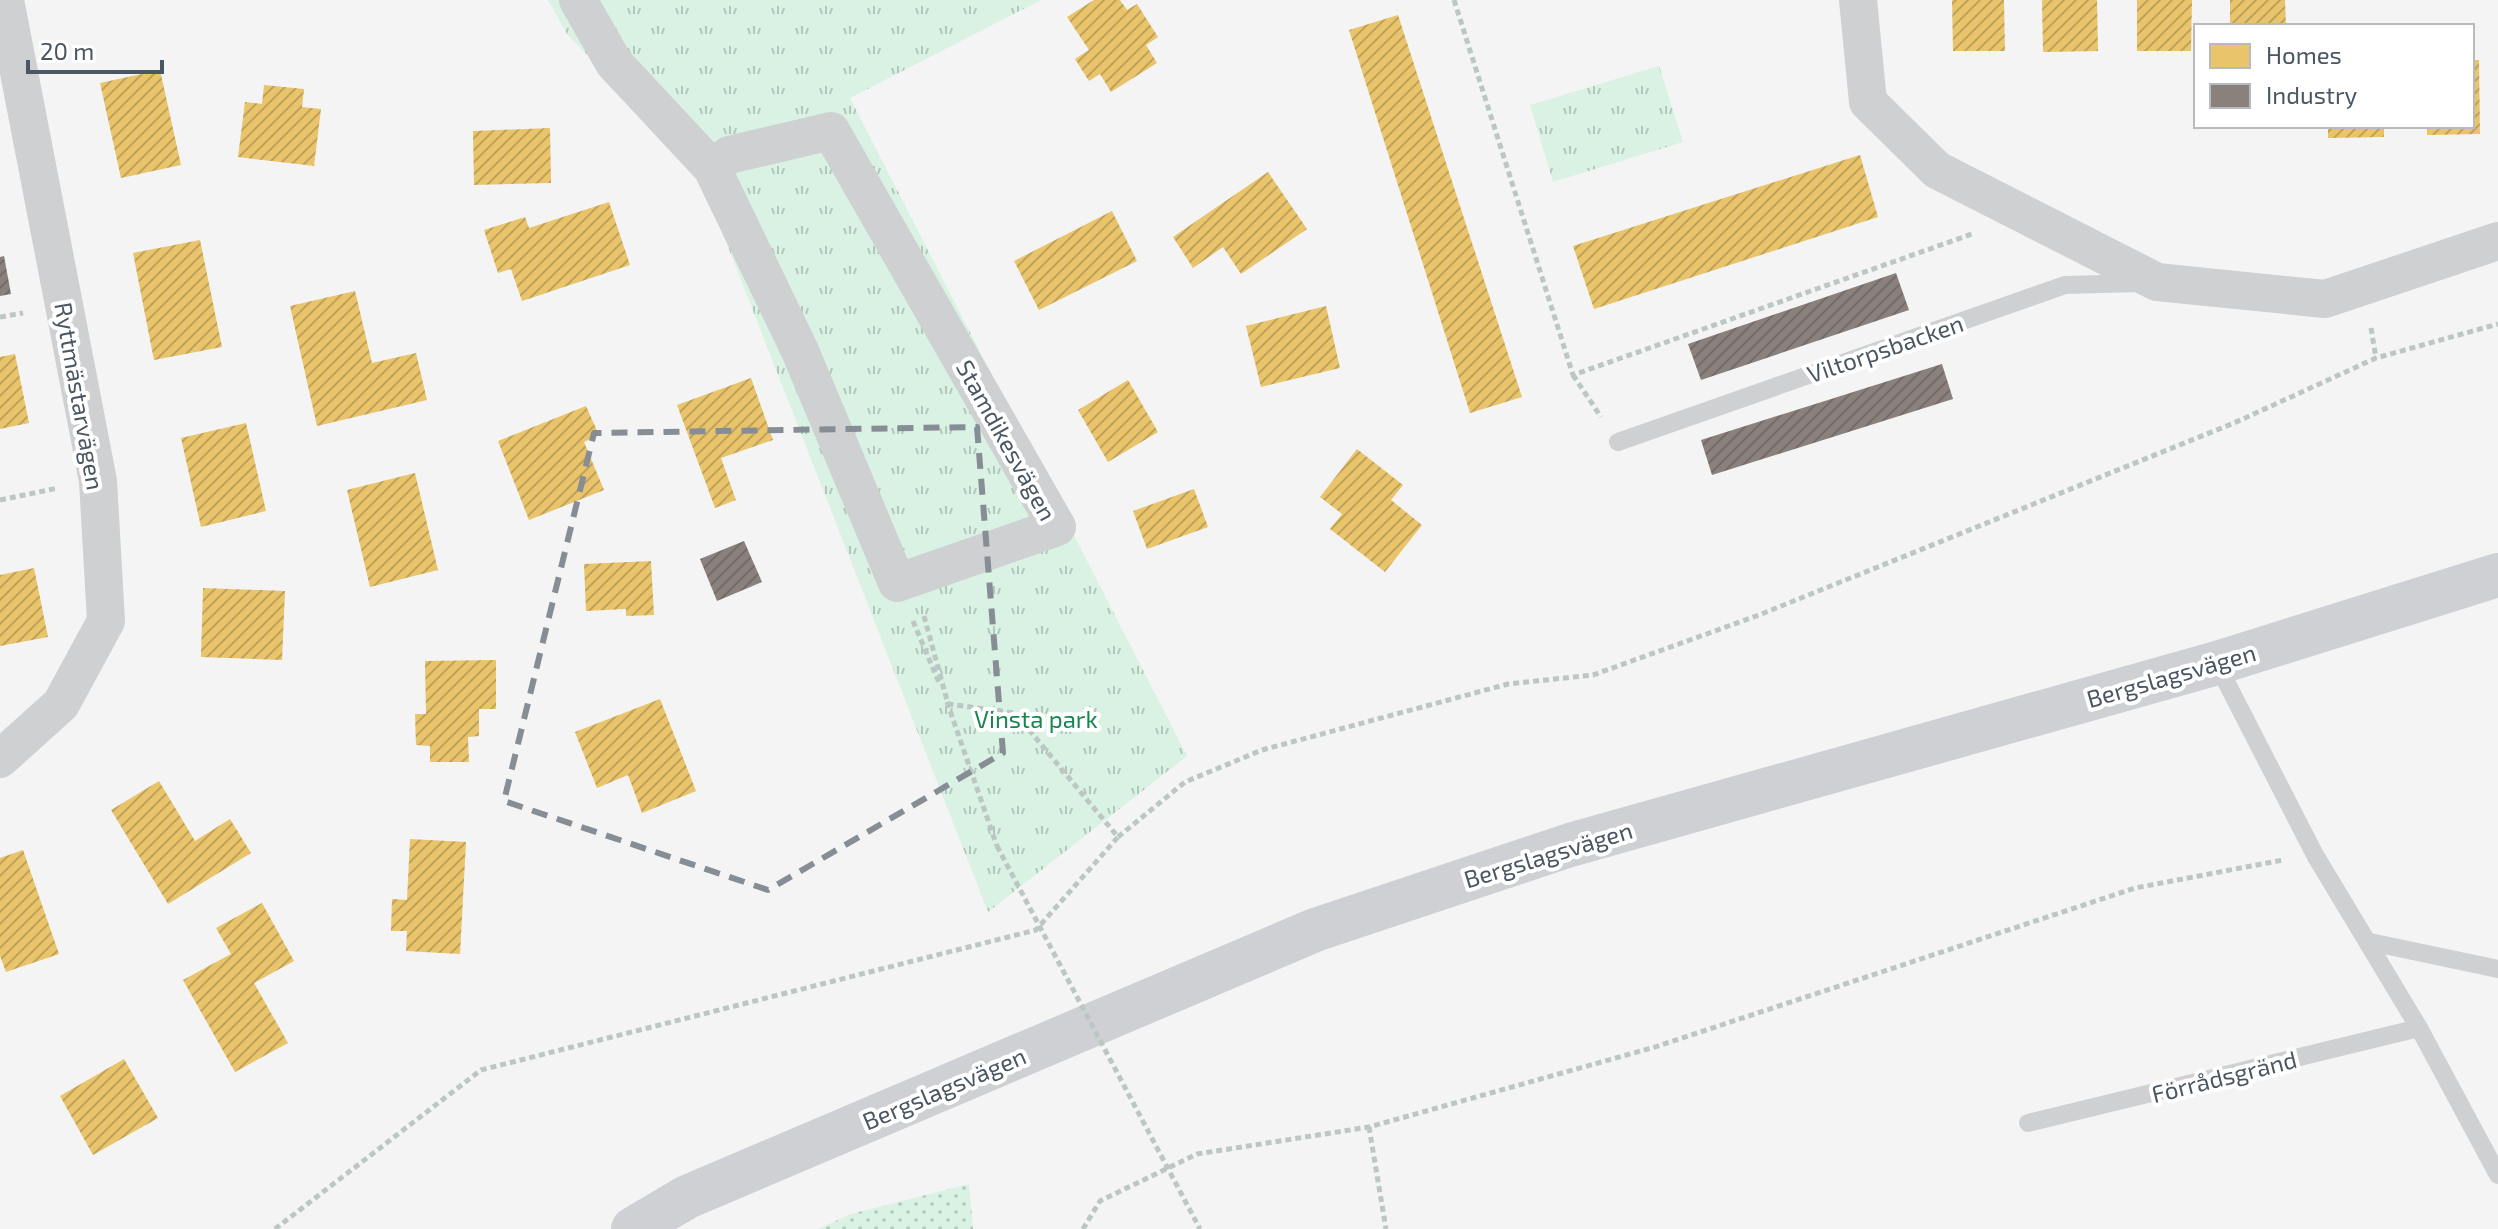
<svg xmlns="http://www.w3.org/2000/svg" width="2498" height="1229" viewBox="0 0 2498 1229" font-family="'Exo 2',sans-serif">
  <defs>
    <pattern id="grass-dots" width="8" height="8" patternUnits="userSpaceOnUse" patternTransform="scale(2)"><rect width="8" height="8" fill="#d9f2e3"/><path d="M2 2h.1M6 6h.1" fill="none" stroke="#b2c7bb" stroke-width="1.8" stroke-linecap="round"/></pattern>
    <pattern id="park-tufts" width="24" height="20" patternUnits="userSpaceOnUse" patternTransform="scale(2)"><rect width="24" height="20" fill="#d9f2e3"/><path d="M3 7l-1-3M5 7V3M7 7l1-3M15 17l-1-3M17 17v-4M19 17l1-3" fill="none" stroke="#b2c7bb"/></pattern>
    <pattern id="homes-hatch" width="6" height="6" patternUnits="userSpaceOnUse" patternTransform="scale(2)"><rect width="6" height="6" fill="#e9c46a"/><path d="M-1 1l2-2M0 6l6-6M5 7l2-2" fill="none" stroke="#bfa25b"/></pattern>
    <pattern id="industry-hatch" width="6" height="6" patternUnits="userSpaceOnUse" patternTransform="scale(2)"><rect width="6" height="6" fill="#8a817c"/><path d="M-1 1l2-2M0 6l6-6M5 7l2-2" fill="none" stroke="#736c69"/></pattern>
  </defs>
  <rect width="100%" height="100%" fill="#f4f4f4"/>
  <!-- grass -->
  <path fill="url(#grass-dots)" d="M969,1184l4,45h-155l33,-15z"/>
  <!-- park -->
  <g fill="url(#park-tufts)">
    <path d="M548,0h493l-191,98 337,658 -199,156 -290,-742 -131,-136z"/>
    <path d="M1659,66l24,76 -130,40 -23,-77z"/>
  </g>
  <!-- homes -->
  <g fill="url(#homes-hatch)">
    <path d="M1094,0h26l7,10 10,-6 21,33 -12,8 11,18 -46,29 -11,-18 -11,7 -14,-22 14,-9 -22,-33z"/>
    <path d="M1952,0h52l1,51h-52z"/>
    <path d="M2042,0h55l1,51 -55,1z"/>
    <path d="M2137,0h55l-1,51h-54z"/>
    <path d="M2230,0h55l1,26h-56z"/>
    <path d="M1398,15l124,382 -52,16 -121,-383z"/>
    <path d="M2472,60h7l1,74 -53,1v-9h45z"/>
    <path d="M160,70l21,95 -60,13 -21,-95z"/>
    <path d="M264,85l40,4 -2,18 19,2 -7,57 -76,-9 7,-55 17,2z"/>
    <path d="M2328,126h56v11l-56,1z"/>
    <path d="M550,128l1,55 -77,2 -1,-54z"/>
    <path d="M1860,155l18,62 -284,92 -21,-63z"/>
    <path d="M1268,172l39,57 -66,45 -18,-27 -30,21 -20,-31z"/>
    <path d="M609,202l21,63 -108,36 -11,-32 -13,4 -14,-43 41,-13 4,11z"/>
    <path d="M1112,211l25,50 -98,49 -25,-49z"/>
    <path d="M200,240l22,107 -68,13 -21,-107z"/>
    <path d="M355,291l17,72 44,-10 11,47 -110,26 -27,-120z"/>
    <path d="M1326,306l14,62 -79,19 -15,-61z"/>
    <path d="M15,354l14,69 -29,6v-72z"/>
    <path d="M751,378l22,62 -52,18 15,42 -21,8 -38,-103z"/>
    <path d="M1128,380l30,52 -50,30 -30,-52z"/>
    <path d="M586,406l13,29 -15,7 20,48 -75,30 -31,-79z"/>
    <path d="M246,423l20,88 -65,16 -20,-89z"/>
    <path d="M1357,449l46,36 -12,15 31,25 -37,47 -55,-43 12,-15 -22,-17z"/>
    <path d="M415,473l23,97 -68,17 -23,-97z"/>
    <path d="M1194,489l14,38 -61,22 -14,-38z"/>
    <path d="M651,561l3,54 -28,1v-7l-40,2 -2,-47z"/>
    <path d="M34,568l14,69 -48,9v-71z"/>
    <path d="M203,588l82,3 -3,69 -81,-3z"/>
    <path d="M496,660v49h-17v27l-11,1 1,25h-39v-16l-14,-1 -1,-31h11l-1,-53z"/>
    <path d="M660,699l36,92 -54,22 -14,-38 -31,13 -22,-56z"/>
    <path d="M159,781l36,60 35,-22 21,34 -83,51 -57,-94z"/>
    <path d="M410,839l56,3 -6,112 -54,-3 1,-20h-16l1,-32 15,1z"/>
    <path d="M23,850l36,104 -53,18 -6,-16v-98z"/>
    <path d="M262,903l32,58 -40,22 34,60 -53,29 -52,-92 48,-26 -15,-26z"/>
    <path d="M124,1059l34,59 -65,37 -33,-59z"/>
  </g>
  <!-- industry -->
  <g fill="url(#industry-hatch)">
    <path d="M4,256l7,38 -11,2v-39z"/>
    <path d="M1896,273l13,37 -208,70 -13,-36z"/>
    <path d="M1942,364l11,35 -241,76 -11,-35z"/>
    <path d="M744,541l18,41 -45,19 -17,-42z"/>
  </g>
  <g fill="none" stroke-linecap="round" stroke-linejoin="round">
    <!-- path -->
    <g stroke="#bcc7c4" stroke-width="5" stroke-dasharray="6 4" stroke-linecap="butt">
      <path d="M1454,0l119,375 399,-141"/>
      <path d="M0,317l23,-4"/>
      <path d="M2371,328l5,30"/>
      <path d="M1573,375l28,42"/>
      <path d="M0,500l58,-12"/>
      <path d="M924,616l24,88"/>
      <path d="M913,621l27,64"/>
      <path d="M947,702l50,144"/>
      <path d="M1118,837l67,-55 77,-32 246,-66 85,-9 166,-60 475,-192 142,-65 122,-34"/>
      <path d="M1369,1127l17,102"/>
      <path d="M275,1229l206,-159 555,-140 82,-93 -103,-124 -67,-9"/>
      <path d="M1083,1229l17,-28 97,-47 172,-27 286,-80 480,-159 148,-28"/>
    </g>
    <!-- service -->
    <g stroke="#ced0d2" stroke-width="18">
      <path d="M1618,442l447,-157 75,-2"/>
      <path d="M2217,664l98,191 104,173"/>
      <path d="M2370,942l128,27"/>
      <path d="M2028,1123l391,-95 79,147"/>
    </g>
    <!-- minor -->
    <g stroke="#ced0d2" stroke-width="38">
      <path d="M578,0l36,63 98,105 88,183 97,232 160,-56 -226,-396 -102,24 -17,13"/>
      <path d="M1858,0l10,102 69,68 220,112 168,17 173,-58"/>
      <path d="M0,759l61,-55 45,-83 -8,-140 -93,-481"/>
    </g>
    <!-- secondary -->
    <path stroke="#ced0d4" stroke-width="44" d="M633,1229l54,-32 628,-267 255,-85 647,-182 281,-88"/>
    <!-- path-bridge -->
    <path stroke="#bcc7c4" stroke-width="5" stroke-dasharray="6 4" stroke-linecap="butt" d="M997,846l203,383"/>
  </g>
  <!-- marked area -->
  <path fill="none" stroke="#868d94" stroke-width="6" stroke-dasharray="16 10" stroke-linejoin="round" d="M977,427l26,326 -235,137 -264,-89 90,-368z"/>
  <g text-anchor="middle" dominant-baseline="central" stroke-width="8" stroke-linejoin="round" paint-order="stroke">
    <!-- street labels -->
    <g font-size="24" fill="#4a5661" stroke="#fff">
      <text transform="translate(1885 348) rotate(-19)">Viltorpsbacken</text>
      <text transform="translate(80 396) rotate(80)">Ryttmästarvägen</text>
      <text transform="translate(1007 440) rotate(61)">Stamdikesvägen</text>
      <text transform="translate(2171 675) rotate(-16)">Bergslagsvägen</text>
      <text transform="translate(1548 854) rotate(-17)">Bergslagsvägen</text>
      <text transform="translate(2224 1076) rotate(-14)">Förrådsgränd</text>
      <text transform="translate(944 1088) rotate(-23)">Bergslagsvägen</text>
    </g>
    <!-- park labels -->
    <g font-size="24" fill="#17864f" stroke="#fff">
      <text x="1036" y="718">Vinsta park</text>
    </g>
  </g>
  <!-- legend -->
  <rect x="2194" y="24" width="280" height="104" fill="#ffffff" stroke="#b7bbc0" stroke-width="2"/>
  <rect x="2210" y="44" width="40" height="24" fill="#e9c46a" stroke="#b7bbc0" stroke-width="2"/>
  <text x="2266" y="64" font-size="24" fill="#4a5661">Homes</text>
  <rect x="2210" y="84" width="40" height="24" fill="#8a817c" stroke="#b7bbc0" stroke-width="2"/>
  <text x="2266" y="104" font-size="24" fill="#4a5661">Industry</text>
  <!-- scale -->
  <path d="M28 60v12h134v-12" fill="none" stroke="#4a5661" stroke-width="4"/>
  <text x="40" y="60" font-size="24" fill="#4a5661" stroke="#ffffff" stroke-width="6" paint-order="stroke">20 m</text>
</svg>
